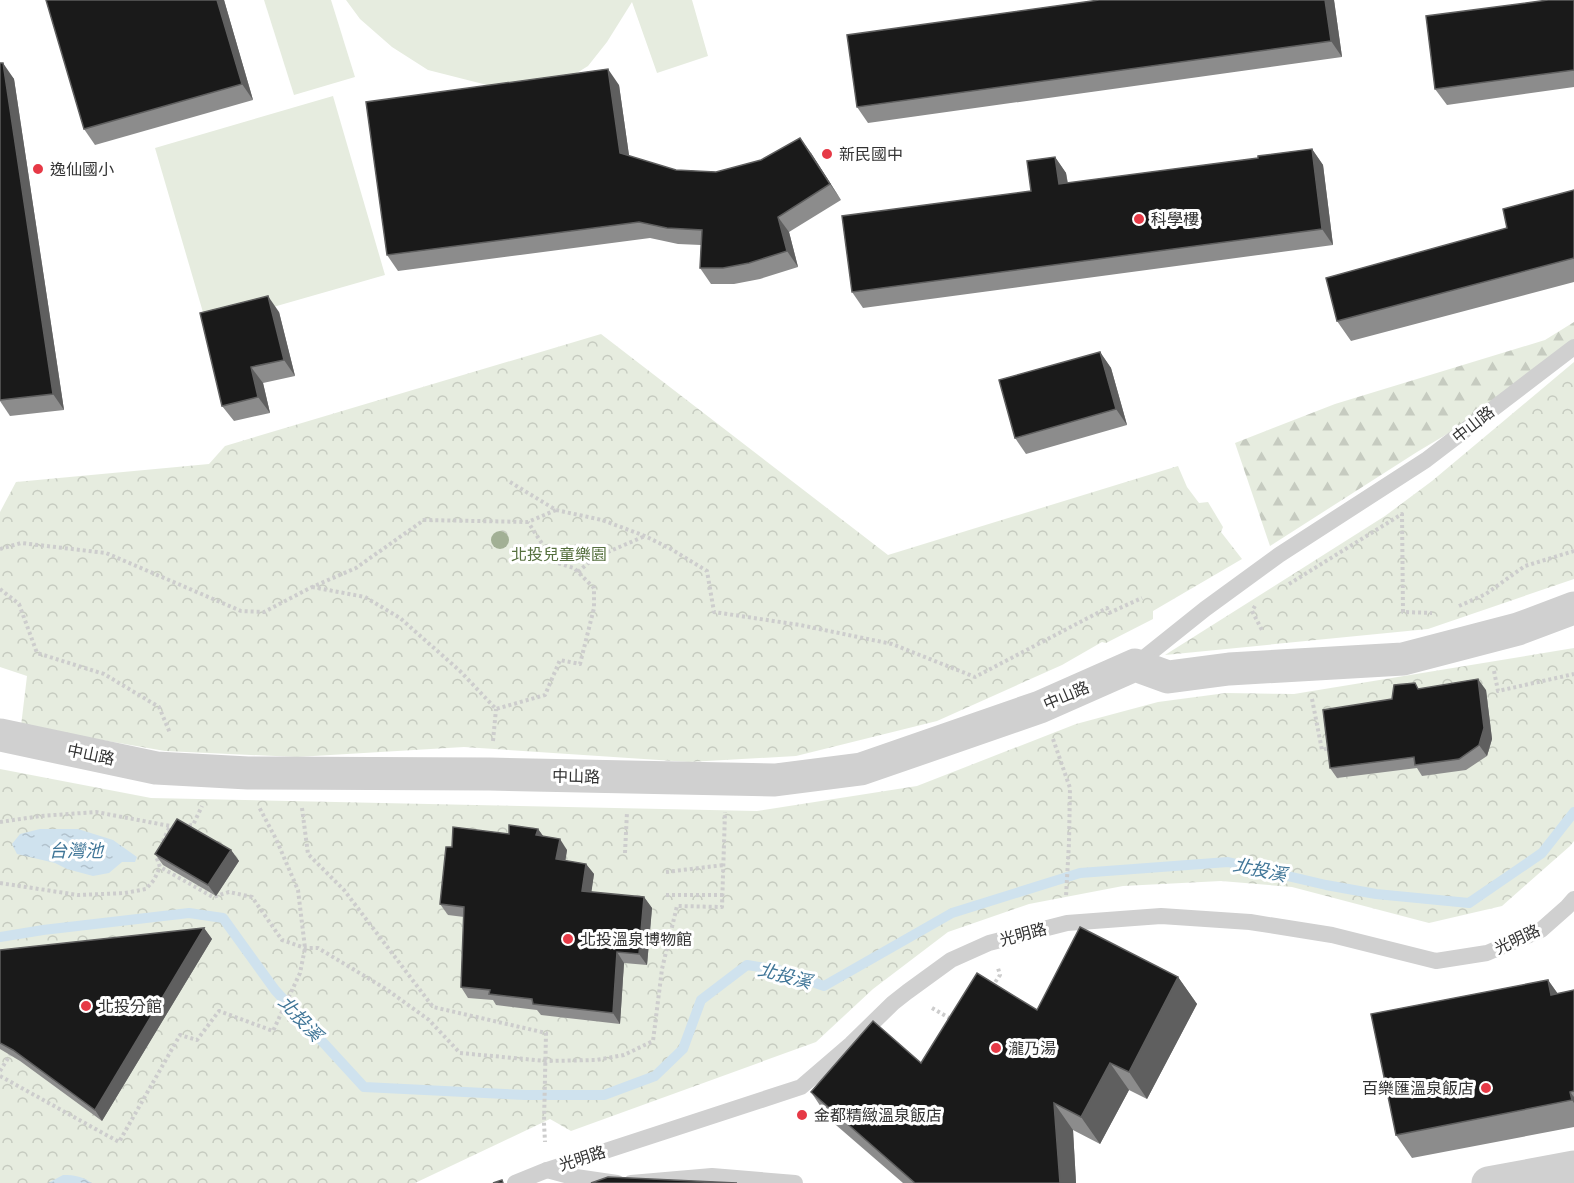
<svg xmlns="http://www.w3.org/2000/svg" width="1574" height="1183" viewBox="0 0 1574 1183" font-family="'Noto Sans','Noto Sans TC',sans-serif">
  <defs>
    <pattern id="forest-firs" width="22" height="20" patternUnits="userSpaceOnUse" patternTransform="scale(1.5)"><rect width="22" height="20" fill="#e6ecdf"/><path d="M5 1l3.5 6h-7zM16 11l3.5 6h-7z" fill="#c6cbc0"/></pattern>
    <pattern id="park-crowns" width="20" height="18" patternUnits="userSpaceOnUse" patternTransform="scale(1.5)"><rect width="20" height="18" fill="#e6ecdf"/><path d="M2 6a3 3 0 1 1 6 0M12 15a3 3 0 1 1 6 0" fill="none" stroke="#c6cbc0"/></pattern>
    <pattern id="water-ripples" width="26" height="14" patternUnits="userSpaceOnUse" patternTransform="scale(1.5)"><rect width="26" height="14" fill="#cfe2ee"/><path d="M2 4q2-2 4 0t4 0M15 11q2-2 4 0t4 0" fill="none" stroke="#b2c2cd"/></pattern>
  </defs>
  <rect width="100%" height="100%" fill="#fff"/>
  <!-- green -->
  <g fill="#e6ecdf">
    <path d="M264,0h67l24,77 -61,18z"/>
    <path d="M346,0h346l16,56 -51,17 -25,-71 -25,40 -19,24 -32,20h-65l-63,-16 -36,-23 -32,-28z"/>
    <path d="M333,96l52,179 -178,51 -52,-178z"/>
  </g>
  <!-- forest -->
  <path fill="url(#forest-firs)" d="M1574,322v25l-70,53 -87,52 -147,94 -35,-103 100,-39 210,-64z"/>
  <!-- park -->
  <g fill="url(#park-crowns)">
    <path d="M601,334l287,221 290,-89 9,21 12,16 9,-1 15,25 -2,5 21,27 -89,52v8l-47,24 -4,-1 -40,23 -125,56 -141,35 -107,6 -225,-15 -167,10 -132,-6 -144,-25 6,-50 -27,-9v-155l16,-30 193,-18 16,-18z"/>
    <path d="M1574,362v217l-146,50 -263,26 220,-139 47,-35z"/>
    <path d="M1574,648v193l-4,5 -68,60 -73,17 -137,-36 -71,-6 -98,5 -94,18 -81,28 -75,57 -57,53 -245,89 -21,-12 -135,64h-415v-414l151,29 606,13 160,-25 159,-62 82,-22 68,-9 68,1z"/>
  </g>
  <!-- water -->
  <g fill="url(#water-ripples)">
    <path d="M40,829h38l35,11 24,17 -2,5h-13l-13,11 -16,3 -26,-7 -12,-6 -38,-9 -5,-10 8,-10z"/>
    <path d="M63,1175c11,0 19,1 29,8h-44z"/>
  </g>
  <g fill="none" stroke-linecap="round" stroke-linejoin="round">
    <!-- stream -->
    <path stroke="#cfe2ee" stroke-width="10" d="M0,937l43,-7 146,-17 34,5 52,72 89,97 161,8h79l51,-19 28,-27 18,-49 46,-35 31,5 46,16 128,-73 128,-40 148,-11 98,23 50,9 93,9 73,-50 32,-41"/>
    <!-- path -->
    <g stroke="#cdcdcd" stroke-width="4" stroke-dasharray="3 3" stroke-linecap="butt">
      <path d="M510,482l46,28 46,10 43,16 26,13 36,22 7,41 86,13 92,19 83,33 132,-69 2,5 33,-15"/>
      <path d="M0,549l21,-6 85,10 135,58 23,1 48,-25 44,-19 68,-48 104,2 28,-12"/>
      <path d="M578,572l16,-14 51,-22"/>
      <path d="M1289,584l113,-70 1,98 29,1"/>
      <path d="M312,587l53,10 35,21 60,53 36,38 49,-14 15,-35 20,4 14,-56v-20l-20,-20 -20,-6 -26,-40"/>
      <path d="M0,589l19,15 18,49 67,21 55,33 11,26"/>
      <path d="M1255,606l-3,5 11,21"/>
      <path d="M1459,606l27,-12 39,-28 49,-15"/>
      <path d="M1494,671l4,20 76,-17"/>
      <path d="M1312,699l10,51 10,-3"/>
      <path d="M1053,739l17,49 -1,55 -3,53"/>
      <path d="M493,741l3,-32"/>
      <path d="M302,808l6,46 36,36 89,117 113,26 -2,90 1,19"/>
      <path d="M0,822l41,-6 55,-4 74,14 -8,17"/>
      <path d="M183,826l10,-1 9,-19"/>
      <path d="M158,853l-2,3 4,11 53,30 16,-5 23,5 30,43 23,8h13l68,41 43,31 31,33 86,8 50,-1 28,-5 29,-14 9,-72 15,-63 45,1 3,-95"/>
      <path d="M625,853l2,-41"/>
      <path d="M666,872l58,-7"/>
      <path d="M0,883l78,12 47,-2 21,-4 8,-9 6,-13"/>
      <path d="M666,895h57"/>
      <path d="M992,987l8,-12 -2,-7"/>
      <path d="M932,1008l19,11"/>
      <path d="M0,1071l10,-16"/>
      <path d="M0,1076l119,66 61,-107 17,5 22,-29 54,20 27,-58 5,-25 -7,-58 -22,-51 -17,-32"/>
    </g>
    <!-- lane -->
    <g stroke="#d0d0d0" stroke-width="16">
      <path d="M1135,665l70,-56 74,-54 147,-95 148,-113"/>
      <path d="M547,1170l22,6 48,7"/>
      <path d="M515,1183l32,-13 254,-83 50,-43 42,-41 14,-11 44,-32 38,-17 78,-20 94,-7 89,6 82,13 104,26 51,-8 54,-23 26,-23 7,-8"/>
      <path d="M631,1183l81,-7 83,7"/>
    </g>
    <!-- street -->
    <g stroke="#d0d0d0" stroke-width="33">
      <path d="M0,735l156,33 92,5 242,1 285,6 86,-11 179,-62 95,-42 33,12 61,-8 174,-10 115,-30 56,-21"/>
      <path d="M1488,1183l86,-16"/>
    </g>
  </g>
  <!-- trees -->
  <circle fill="#a2b095" cx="500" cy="540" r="9"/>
  <!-- wall -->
  <g fill="#8c8c8c">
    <path d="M224,0l29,100 -158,45 -11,-16z"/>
    <path d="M1334,0l8,57 -474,66 -11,-16z"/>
    <path d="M1574,0v87l-127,18 -12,-16z"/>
    <path d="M0,63l14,16 50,331 -54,6 -10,-15z"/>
    <path d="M619,85l10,71 47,14 40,2 95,-19 30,47 -52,32 9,35 -38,12 -26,5h-23l-11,-16 1,-23 -23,-1 -28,-6 -252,33 -11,-16z"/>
    <path d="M1312,149l11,16 10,80 -470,63 -11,-16 179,-101 24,-34 11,16 2,10 190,-25z"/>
    <path d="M1574,190v92l-223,59 -14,-20 170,-93z"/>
    <path d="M279,312l16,64 -32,7 7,30 -36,8 -12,-15z"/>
    <path d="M1100,352l11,16 16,57 -101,29 -11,-16z"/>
    <path d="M1419,688l67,2 6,49 -5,17 -21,14 -44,6 -5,-8 -80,10 -7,-10 62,-69z"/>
    <path d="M538,829l5,7 24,14 -2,11 21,3 8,10 -3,18 53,5 8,11 -5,57 -23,-2 -4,61 -79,-9 -4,-5 -41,-5 -3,-5 -25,-2 -7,-11 3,-70 -16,-2 -8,-11 12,-57z"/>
    <path d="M231,850l8,11 -23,35 -53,-31 -8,-11z"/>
    <path d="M204,928l8,11 -110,182 -82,-60 -20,-12v-99z"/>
    <path d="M1178,977l19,27 -50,95 -18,-9 -29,54 -27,-14 3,53h-173l-74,-64 -18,-27 110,-29 116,-53z"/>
    <path d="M1548,980l10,14 16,-4v137l-162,31 -16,-23z"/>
  </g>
  <!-- shaded-wall -->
  <g fill="#5f5f5f">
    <path d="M217,0h7l29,100 -11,-16z"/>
    <path d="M1325,0h9l8,57 -11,-16z"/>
    <path d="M3,63l11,16 50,331 -11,-16z"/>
    <path d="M608,69l11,16 12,84 -11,-16z"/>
    <path d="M800,138l11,15 30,47 -11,-16z"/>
    <path d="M1312,149l11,16 10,80 -11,-16z"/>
    <path d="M1055,157l11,16 4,27 -11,-16z"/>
    <path d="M778,217l11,15 9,35 -11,-16z"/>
    <path d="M268,296l11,16 16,64 -11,-16z"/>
    <path d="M1100,352l11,16 16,57 -11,-16z"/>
    <path d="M251,367l12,16 7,30 -12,-16z"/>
    <path d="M1478,679l8,11 6,49 -5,17 -8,-11z"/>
    <path d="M538,829l8,11 -10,-5z"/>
    <path d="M560,839l7,11 -3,20 -8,-11z"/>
    <path d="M231,850l8,11 -23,35 -8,-11z"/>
    <path d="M586,864l8,10 -4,28 -8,-11z"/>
    <path d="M644,897l8,11 -5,57 -8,-11z"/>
    <path d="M204,928l8,11 -110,182 -7,-11z"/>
    <path d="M617,952l7,11 -4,61 -7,-11z"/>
    <path d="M1178,977l19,27 -50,95 -18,-27z"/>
    <path d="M1548,980l17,24 -14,-9z"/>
    <path d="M1110,1063l19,27 -29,54 -19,-27z"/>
    <path d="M1570,1092l4,5v6l-2,-3z"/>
    <path d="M1054,1103l19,27 3,53h-16z"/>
  </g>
  <!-- building -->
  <g fill="#1a1a1a" stroke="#5f5f5f" stroke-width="1.5">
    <path d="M46,0h171l25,84 -158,45z"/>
    <path d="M1099,0h226l6,41 -474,66 -10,-72z"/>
    <path d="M1548,0h26v70l-139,19 -9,-73z"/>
    <path d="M0,63h3l50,331 -53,6z"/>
    <path d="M608,69l12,84 56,17 40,2 45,-12 39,-22 30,46 -52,33 9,34 -38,12 -26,5h-23l2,-38 -35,-2 -28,-6 -252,33 -21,-153z"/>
    <path d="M1312,149l10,80 -470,63 -10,-76 189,-25 -4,-30 28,-4 4,27 199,-26v-2z"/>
    <path d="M1574,190v68l-237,63 -11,-43 181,-50 -4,-19z"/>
    <path d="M268,296l16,64 -33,7 7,30 -36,9 -22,-93z"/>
    <path d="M1100,352l16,57 -101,29 -16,-58z"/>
    <path d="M1478,679l6,49 -5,17 -20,14 -44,6 -1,-8 -84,11 -7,-58 69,-11 2,-14 21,-2 3,6z"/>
    <path d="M177,819l54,31 -23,35 -53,-31z"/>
    <path d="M509,825l29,4 -2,6 24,4 -4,20 30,5 -4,27 62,6 -5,57 -22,-2 -4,61 -80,-9 -1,-5 -43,-5 1,-4 -29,-3 3,-80 -24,-3 6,-57h6l1,-20 56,7z"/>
    <path d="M1080,927l98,50 -49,95 -19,-9 -29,54 -27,-14 6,80h-145l-104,-91 62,-71 48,42 56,-90 60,37z"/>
    <path d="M204,928l-109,182 -82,-60 -13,-7v-93z"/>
    <path d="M1548,980l3,15 23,-5v101l-4,1 2,8 -176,35 -25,-121z"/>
    <path d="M608,1177l129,6h-146z"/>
    <path d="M502,1180l1,3h-10z"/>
  </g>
  <!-- markers -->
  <g fill="#e63946" stroke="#fff" stroke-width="2">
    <circle cx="827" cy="154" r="6"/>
    <circle cx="38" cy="169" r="6"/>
    <circle cx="1139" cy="219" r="6"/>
    <circle cx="568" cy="939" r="6"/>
    <circle cx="86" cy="1006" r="6"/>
    <circle cx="996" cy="1048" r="6"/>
    <circle cx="1486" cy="1088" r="6"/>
    <circle cx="802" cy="1115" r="6"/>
  </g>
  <g text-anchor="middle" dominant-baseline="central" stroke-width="6" stroke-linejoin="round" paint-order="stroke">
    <!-- poi labels -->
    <g font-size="16" fill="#333" stroke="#fff" text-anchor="start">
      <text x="839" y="154">新民國中</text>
      <text x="50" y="169">逸仙國小</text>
      <text x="1151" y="219">科學樓</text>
      <text x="580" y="939">北投溫泉博物館</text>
      <text x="98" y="1006">北投分館</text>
      <text x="1008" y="1048">瀧乃湯</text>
      <text x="1474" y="1088" text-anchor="end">百樂匯溫泉飯店</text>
      <text x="814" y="1115">金都精緻溫泉飯店</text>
    </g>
    <!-- street labels -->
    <g font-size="16" fill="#333" stroke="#fff">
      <text transform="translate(1473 424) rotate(-38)">中山路</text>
      <text transform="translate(1066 695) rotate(-23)">中山路</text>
      <text transform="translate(91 754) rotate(12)">中山路</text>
      <text transform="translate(576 776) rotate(1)">中山路</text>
      <text transform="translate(1023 934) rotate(-15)">光明路</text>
      <text transform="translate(1517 939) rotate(-25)">光明路</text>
      <text transform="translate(582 1158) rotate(-18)">光明路</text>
    </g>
    <!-- park labels -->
    <g font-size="16" fill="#56703f" stroke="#fff">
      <text x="559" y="554">北投兒童樂園</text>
    </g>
    <!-- water labels -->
    <g font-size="18" font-style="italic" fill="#3f7597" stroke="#fff">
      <text x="76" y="850">台灣池</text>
      <text transform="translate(1260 869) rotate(12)">北投溪</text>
      <text transform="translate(785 975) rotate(15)">北投溪</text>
      <text transform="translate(301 1018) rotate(47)">北投溪</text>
    </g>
  </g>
</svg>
